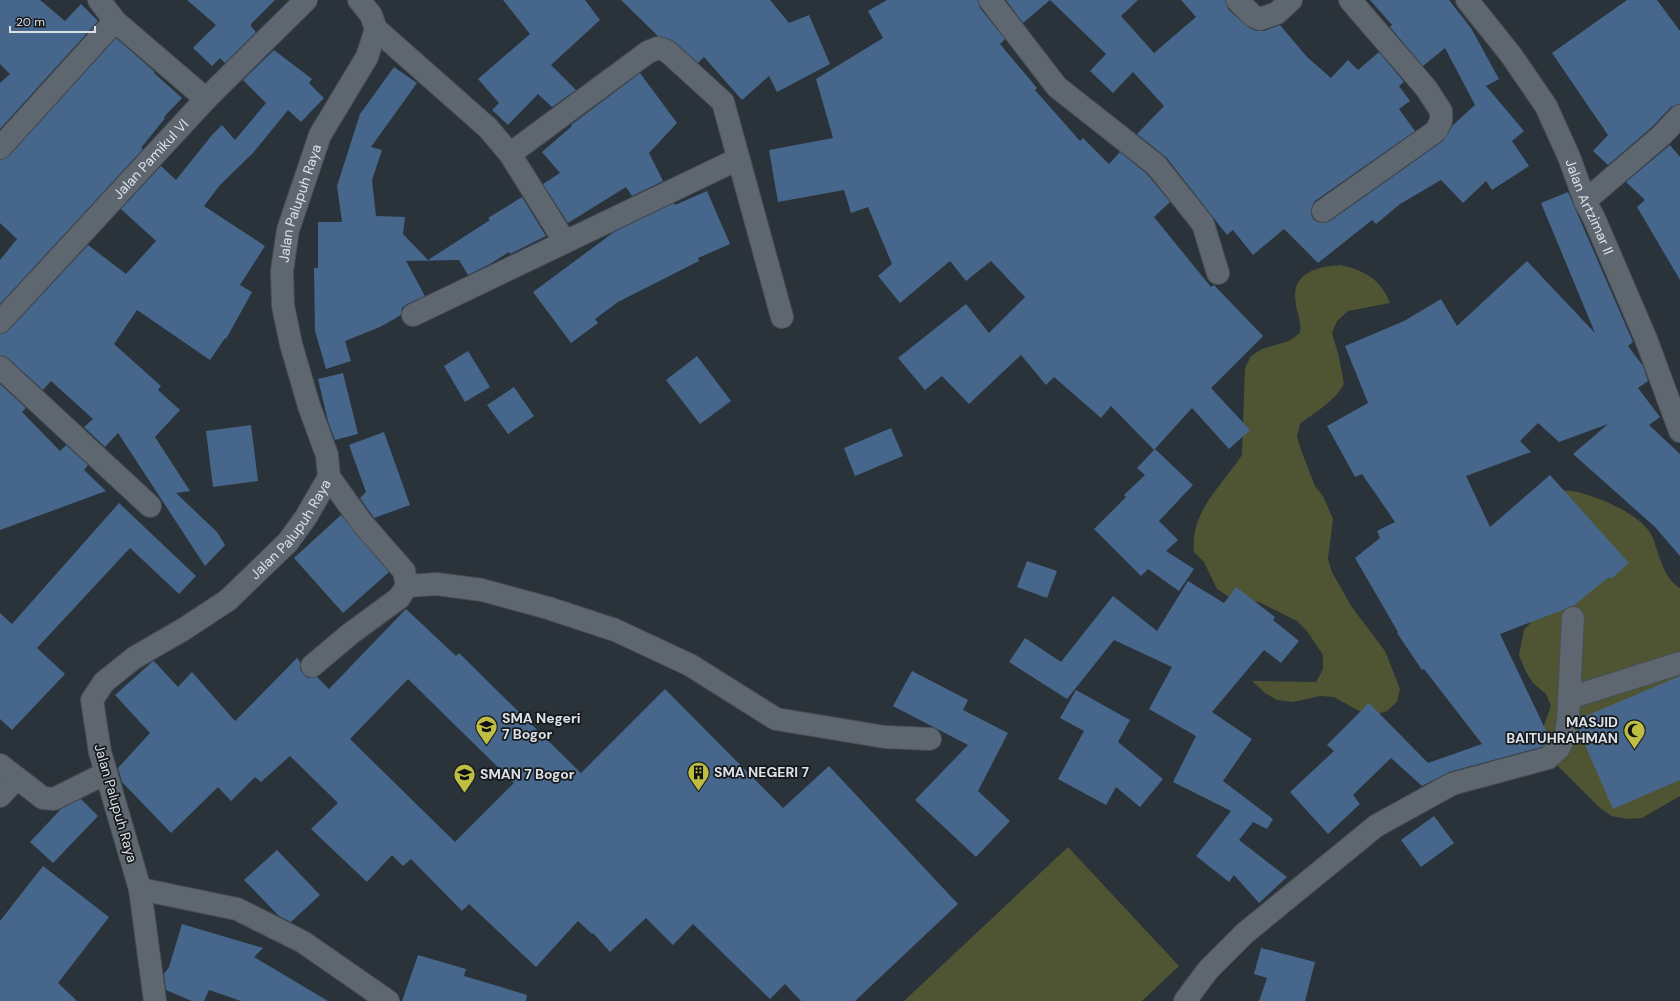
<svg xmlns="http://www.w3.org/2000/svg" width="1680" height="1001" viewBox="0 0 1680 1001" font-family="'DM Sans',sans-serif">
  <rect width="100%" height="100%" fill="#2a323a"/>
  <!-- green -->
  <g fill="#4f5533">
    <path d="M1340,265c24,5 41,14 50,38l-42,8 -11,10 -5,12 7,24 5,27c-11,19 -28,27 -44,40l-3,13 4,13 14,36 8,10 10,23 -5,40 4,13 19,34 34,45 15,38 -3,13 -10,9 -13,4 -15,-4 -25,-14 -14,-1 -27,6 -16,-2 -12,-7 -13,-12 64,1 7,-13v-14l-16,-24 -10,-10 -38,-19 -30,-5 -12,-8 -13,-27 -10,-10c-4,-41 28,-66 48,-97l3,-87 6,-12 11,-7 27,-8 11,-8c1,-12 -2,-17 -4,-28 -6,-31 18,-38 44,-40z"/>
    <path d="M1551,490c9,1 19,0 27,2 22,6 66,23 75,46 6,17 11,41 27,50v208l-38,22 -16,1 -14,-3 -12,-8 -50,-50 -7,-13 -1,-14 9,-25 -5,-12 -13,-11 -8,-13 -6,-15 5,-25 10,-11z"/>
    <path d="M1068,847l111,119 -37,35h-238z"/>
  </g>
  <!-- building -->
  <g fill="#46678b" fill-rule="evenodd">
    <path d="M0,0h40l25,21 16,-17 17,17 -98,108v-46l10,-9 -10,-10z"/>
    <path d="M187,0h88l-24,24v2l5,6 -31,31 -5,-5 -8,8 -19,-18 23,-23z"/>
    <path d="M503,0h82l15,20 -49,45 25,25 -24,17 -14,-13 -30,31 -16,-15 7,-7 -21,-24 52,-45z"/>
    <path d="M621,0h149l19,23 20,-8 21,49 -53,28 -8,-16 -27,24 -38,-43 -6,6 -23,-21 -17,-6z"/>
    <path d="M887,0h91l2,8 25,31 -5,5 37,44 -2,2 45,51 3,-3 26,26 11,-12 27,22 23,28 -16,15 57,70 3,-2 49,51 -52,52 39,42 -21,19 -37,-41 -38,42 -43,-44 -10,12 -47,-41 -8,8 -25,-30 -52,49 -27,-28 -17,14 -27,-32 68,-54 23,29 36,-36 -34,-36 -25,20 -16,-20 -50,42 -22,-27 14,-12 -24,-57 -17,6 -7,-23 -66,12 -9,-52 64,-12 -17,-59 67,-41 -15,-27z"/>
    <path d="M1006,0h132l-17,16 33,37 42,-36 -15,-17h44l3,9 20,18 8,4h8l16,-6 27,32 24,21 17,-18 10,10 21,-18 25,30 -5,4 11,15 -11,8 16,22 -100,70 -3,5 -1,7 2,6 4,3 7,1 6,-2 113,-80 10,-16 22,-20 -30,-57 -22,18 -33,-39 2,-2 -22,-25h79l22,28 28,51 -13,7 38,45 -12,10 17,25 -37,24 -6,-9 -23,22 -22,-23 -41,24 -24,20 -4,-4 -54,43 -34,-34 -31,26 -20,-25 -6,5 -61,-78 -29,-23 27,-28 -31,-34 -20,21 -23,-22 16,-17 -56,-54 -27,23z"/>
    <path d="M1627,0h30l23,31v73l-9,3 -19,20 -44,38 -15,-14 15,-16 -56,-82z"/>
    <path d="M116,38l39,34 -1,1 28,25 -18,19 1,1 -24,30 2,1 -143,155v-44l17,-21 -17,-16v-63l9,-4z"/>
    <path d="M274,50l38,29 -3,4 15,15 -23,24 -13,-12 -35,43 -33,32 -16,21 61,40 -25,39 12,7 -26,47 -1,-1 -15,22 -73,-50 -23,34 47,42 -3,4 22,20 -25,27 35,54 -14,2 41,39 8,13 -20,21 -87,-133 -13,14 -21,-20 9,-8 -42,-38 -8,9 -35,-32 -8,-3v-21l9,-4 79,-85 38,29 30,-33 -35,-32 40,-43 15,14 36,-45 10,-10 13,15 31,-37 -23,-23z"/>
    <path d="M394,67l23,16 -46,64 11,3 -10,30 4,36 29,1 -2,17 25,26 62,-40 -2,-2 34,-21 24,39 -36,18 -1,-2 -19,12 -22,11 -9,-15 -53,1 19,35 -18,8 -5,4 -1,7 -21,12 -35,14 6,20 -25,8 -11,-38 -1,-63h4v-46h24l-5,-36 23,-72z"/>
    <path d="M640,73l37,50 -28,30 14,28 -31,15 -6,-9 -58,36 -25,-39 17,-11 -18,-21 30,-26 -1,-1z"/>
    <path d="M1670,145l10,12v123l-43,-73 8,-7 -19,-18z"/>
    <path d="M707,191l23,53 -32,14 1,3 -81,41 -23,17 3,4 -27,20 -38,-51 81,-60 60,-29 1,2z"/>
    <path d="M1568,192l65,150 -5,4 15,20 5,15 -10,7 22,29 -11,8 31,29v102l-25,-29 -82,-73 35,-30 -49,18 -21,-19 -18,18 11,11 -65,24 24,51 60,-52 79,88 -18,16 -2,-2 -36,29 -73,28 50,105 -8,8 -93,25 -27,14 -31,-28 -38,37 7,9 -32,30 -38,-42 44,-41 -7,-6 42,-42 59,60 54,-19 -58,-75 -2,1 -25,-37 1,-1 -43,-74 25,-20 -3,-7 18,-9 -33,-48 -7,3 -28,-51 41,-23 -23,-57 59,-25 37,-22 16,27 70,-65 68,72 -54,-130z"/>
    <path d="M468,351l22,36 -25,15 -21,-36z"/>
    <path d="M697,356l34,45 -31,23 -34,-44z"/>
    <path d="M343,373l15,61 -23,6 -7,-19 -10,-42z"/>
    <path d="M0,384l26,24 -4,4 38,39 6,-6 22,20 -4,5 22,21 -106,39z"/>
    <path d="M514,387l20,29 -26,18 -21,-29z"/>
    <path d="M251,425l7,56 -45,6 -7,-56z"/>
    <path d="M891,428l12,28 -48,20 -11,-28z"/>
    <path d="M384,432l26,73 -36,13 -14,-20 6,-6 -17,-47z"/>
    <path d="M1155,449l38,36 -34,36 19,19 -12,11 28,18 -15,22 -31,-22 -7,7 -47,-47 32,-32 -2,-2 21,-20 -8,-7z"/>
    <path d="M119,503l77,73 -17,18 -49,-46 -93,100 28,26 -53,56 -12,-11v-106l12,11z"/>
    <path d="M341,515l48,57 -46,41 -49,-55z"/>
    <path d="M1027,561l30,10 -10,27 -30,-11z"/>
    <path d="M1188,581l36,22 12,-16 39,30 -2,3 26,21 -18,22 -17,-13 -52,62 40,27 -29,42 50,38 -6,10 -14,-7 -14,18 48,37 -28,26 -25,-28 -5,7 -33,-26 35,-45 -58,-29 23,-46 -47,-27 23,-42 -58,-27 -47,59 -58,-37 16,-24 36,24 52,-66 44,35z"/>
    <path d="M406,609l50,47 3,-3 122,120 84,-84 118,119 46,-42 129,138 -103,97h-54l-16,-17 -15,15 -77,-75 -20,21 -27,-27 -36,34 -17,-19 -1,1 -14,-13 -42,46 -67,-63 -7,7 -51,-52 -8,7 -11,-11 -25,27 -56,-53 27,-26 -48,-47 -29,26 -6,-5 -24,24 -13,-14 -47,46 -49,-51 -4,-14 32,-35 -35,-38 37,-33 2,-1 24,26 14,-15 43,49 62,-63 3,4v7l3,5 5,4 9,-1 12,12zM408,679l106,104 -59,59 -105,-103z"/>
    <path d="M912,671l56,29 -5,10 45,23 -30,58 32,30 -34,36 -61,-57 53,-55 -75,-39z"/>
    <path d="M1680,676v104l-67,29 -34,-78 2,-13z"/>
    <path d="M1076,690l54,30 -12,22 45,37 -23,28 -24,-20 -10,18 -48,-26 26,-48 -24,-13z"/>
    <path d="M81,799l17,17 -45,47 -23,-21 31,-33z"/>
    <path d="M1434,816l20,27 -33,24 -20,-27z"/>
    <path d="M277,850l43,45 -29,27 -12,-6 -35,-36z"/>
    <path d="M43,866l66,51 -51,66 19,18h-77v-80z"/>
    <path d="M182,924l81,24 -9,9 74,44h-87l-32,-11 -5,11h-12l-26,-11 -2,-16 5,-7z"/>
    <path d="M1261,948l54,14 -10,39h-46l8,-23 -13,-4z"/>
    <path d="M418,955l48,14 -2,7 63,19 -1,6h-124z"/>
  </g>
  <g fill="none" stroke-linecap="round" stroke-linejoin="round">
    <defs>
      <g id="street">
        <path d="M99,0l16,21 91,78"/>
        <path d="M990,0l67,87 99,78 47,59 15,49"/>
        <path d="M1237,0l16,16 7,3 17,-6 14,-13"/>
        <path id="s1" d="M1467,0l44,55 35,51 23,51 16,44 9,17 52,121 34,92"/>
        <path d="M376,29l112,99 22,26 55,88"/>
        <path d="M0,148l115,-127"/>
        <path d="M510,154l138,-102 10,-4 9,3 56,51 59,215"/>
        <path d="M1585,201l76,-65 19,-20"/>
        <path d="M1323,211l113,-80 5,-10v-10l-15,-23 -76,-88"/>
        <path d="M413,315l325,-156"/>
        <path id="s2" d="M0,322l206,-223 100,-99"/>
        <path d="M0,367l150,139"/>
        <path d="M329,477l33,46 42,48 3,15"/>
        <path d="M312,666l38,-32 49,-36 8,-12 30,-2 45,6 66,18 67,22 75,35 86,54 109,18 45,2"/>
        <path d="M1569,698l111,-35"/>
        <path d="M0,765l17,13"/>
        <path d="M0,796l17,-18 26,20 11,1 52,-26"/>
        <path d="M140,889l97,20 66,33 85,59"/>
        <path id="s3" d="M155,1001l-15,-112 -40,-137 -8,-52 12,-18 30,-24 50,-29 44,-29 60,-58 18,-25 23,-40 -2,-22 -18,-49 -18,-62 -8,-38 -1,-35 6,-41 32,-95 47,-78 9,-28 -5,-14 -12,-15"/>
        <path d="M1185,1001l23,-31 37,-37 131,-107 76,-42 96,-26 11,-10 6,-12 3,-16 5,-102"/>
      </g>
    </defs>
    <!-- street casing -->
    <use href="#street" stroke="#474e54" stroke-width="24"/>
    <!-- street -->
    <use href="#street" stroke="#5e6770" stroke-width="22"/>
  </g>
  <!-- icons -->
  <defs>
    <symbol id="school-pin" viewBox="-11 -11 22 30"><path d="M0 17L-7.5 6A9.5 9.5 0 1 1 7.5 6Z" fill="#bebf42" stroke="#16191d"/><path d="M0-5L7-2L0 1L-7-2ZM-4 1L0 2.5L4 1V4Q0 6-4 4Z" fill="#111"/></symbol>
    <symbol id="mosque-pin" viewBox="-11 -11 22 30"><path d="M0 17L-7.5 6A9.5 9.5 0 1 1 7.5 6Z" fill="#bebf42" stroke="#16191d"/><path d="M3.5-4.9A6 6 0 1 0 3.5 4.9A5 5 0 1 1 3.5-4.9Z" fill="#111"/></symbol>
    <symbol id="building-pin" viewBox="-11 -11 22 30"><path d="M0 17L-7.5 6A9.5 9.5 0 1 1 7.5 6Z" fill="#bebf42" stroke="#16191d"/><path d="M-4-6H4V6H1V3H-1V6H-4ZM-2.5-4.3h1.7v1.8h-1.7ZM.8-4.3h1.7v1.8H.8ZM-2.5-1h1.7V.8h-1.7ZM.8-1h1.7V.8H.8Z" fill="#111"/></symbol>
  </defs>
  <g fill-rule="evenodd">
    <use href="#school-pin" x="474" y="714" width="25" height="34"/>
    <use href="#mosque-pin" x="1622" y="718" width="25" height="34"/>
    <use href="#building-pin" x="686" y="760" width="25" height="34"/>
    <use href="#school-pin" x="452" y="762" width="25" height="34"/>
  </g>
  <g text-anchor="middle" dominant-baseline="central" stroke-width="3.5" stroke-linejoin="round" paint-order="stroke">
    <!-- street labels -->
    <g font-size="14" fill="#dce1e6" stroke="#16191d">
      <text stroke="none"><textPath href="#s2" startOffset="222">Jalan Pamikul VI</textPath></text>
      <text stroke="none"><textPath href="#s3" startOffset="922">Jalan Palupuh Raya</textPath></text>
      <text stroke="none"><textPath href="#s1" startOffset="242">Jalan Artzimar II</textPath></text>
      <text stroke="none"><textPath href="#s3" startOffset="574">Jalan Palupuh Raya</textPath></text>
      <text transform="translate(116 803) rotate(74)">Jalan Palupuh Raya</text>
    </g>
    <!-- poi labels -->
    <g font-size="14" font-weight="bold" fill="#dce1e6" stroke="#16191d" text-anchor="start">
      <text x="502" y="718">SMA Negeri<tspan x="502" dy="16">7 Bogor</tspan></text>
      <text x="1618" y="722" text-anchor="end">MASJID<tspan x="1618" dy="16">BAITUHRAHMAN</tspan></text>
      <text x="714" y="772">SMA NEGERI 7</text>
      <text x="480" y="774">SMAN 7 Bogor</text>
    </g>
  </g>
  <!-- scale -->
  <path d="M10 26v6h85v-6" fill="none" stroke="#dce1e6" stroke-width="2"/>
  <text x="16" y="26" font-size="12" fill="#dce1e6" stroke="#16191d" stroke-width="3" paint-order="stroke">20 m</text>
</svg>
